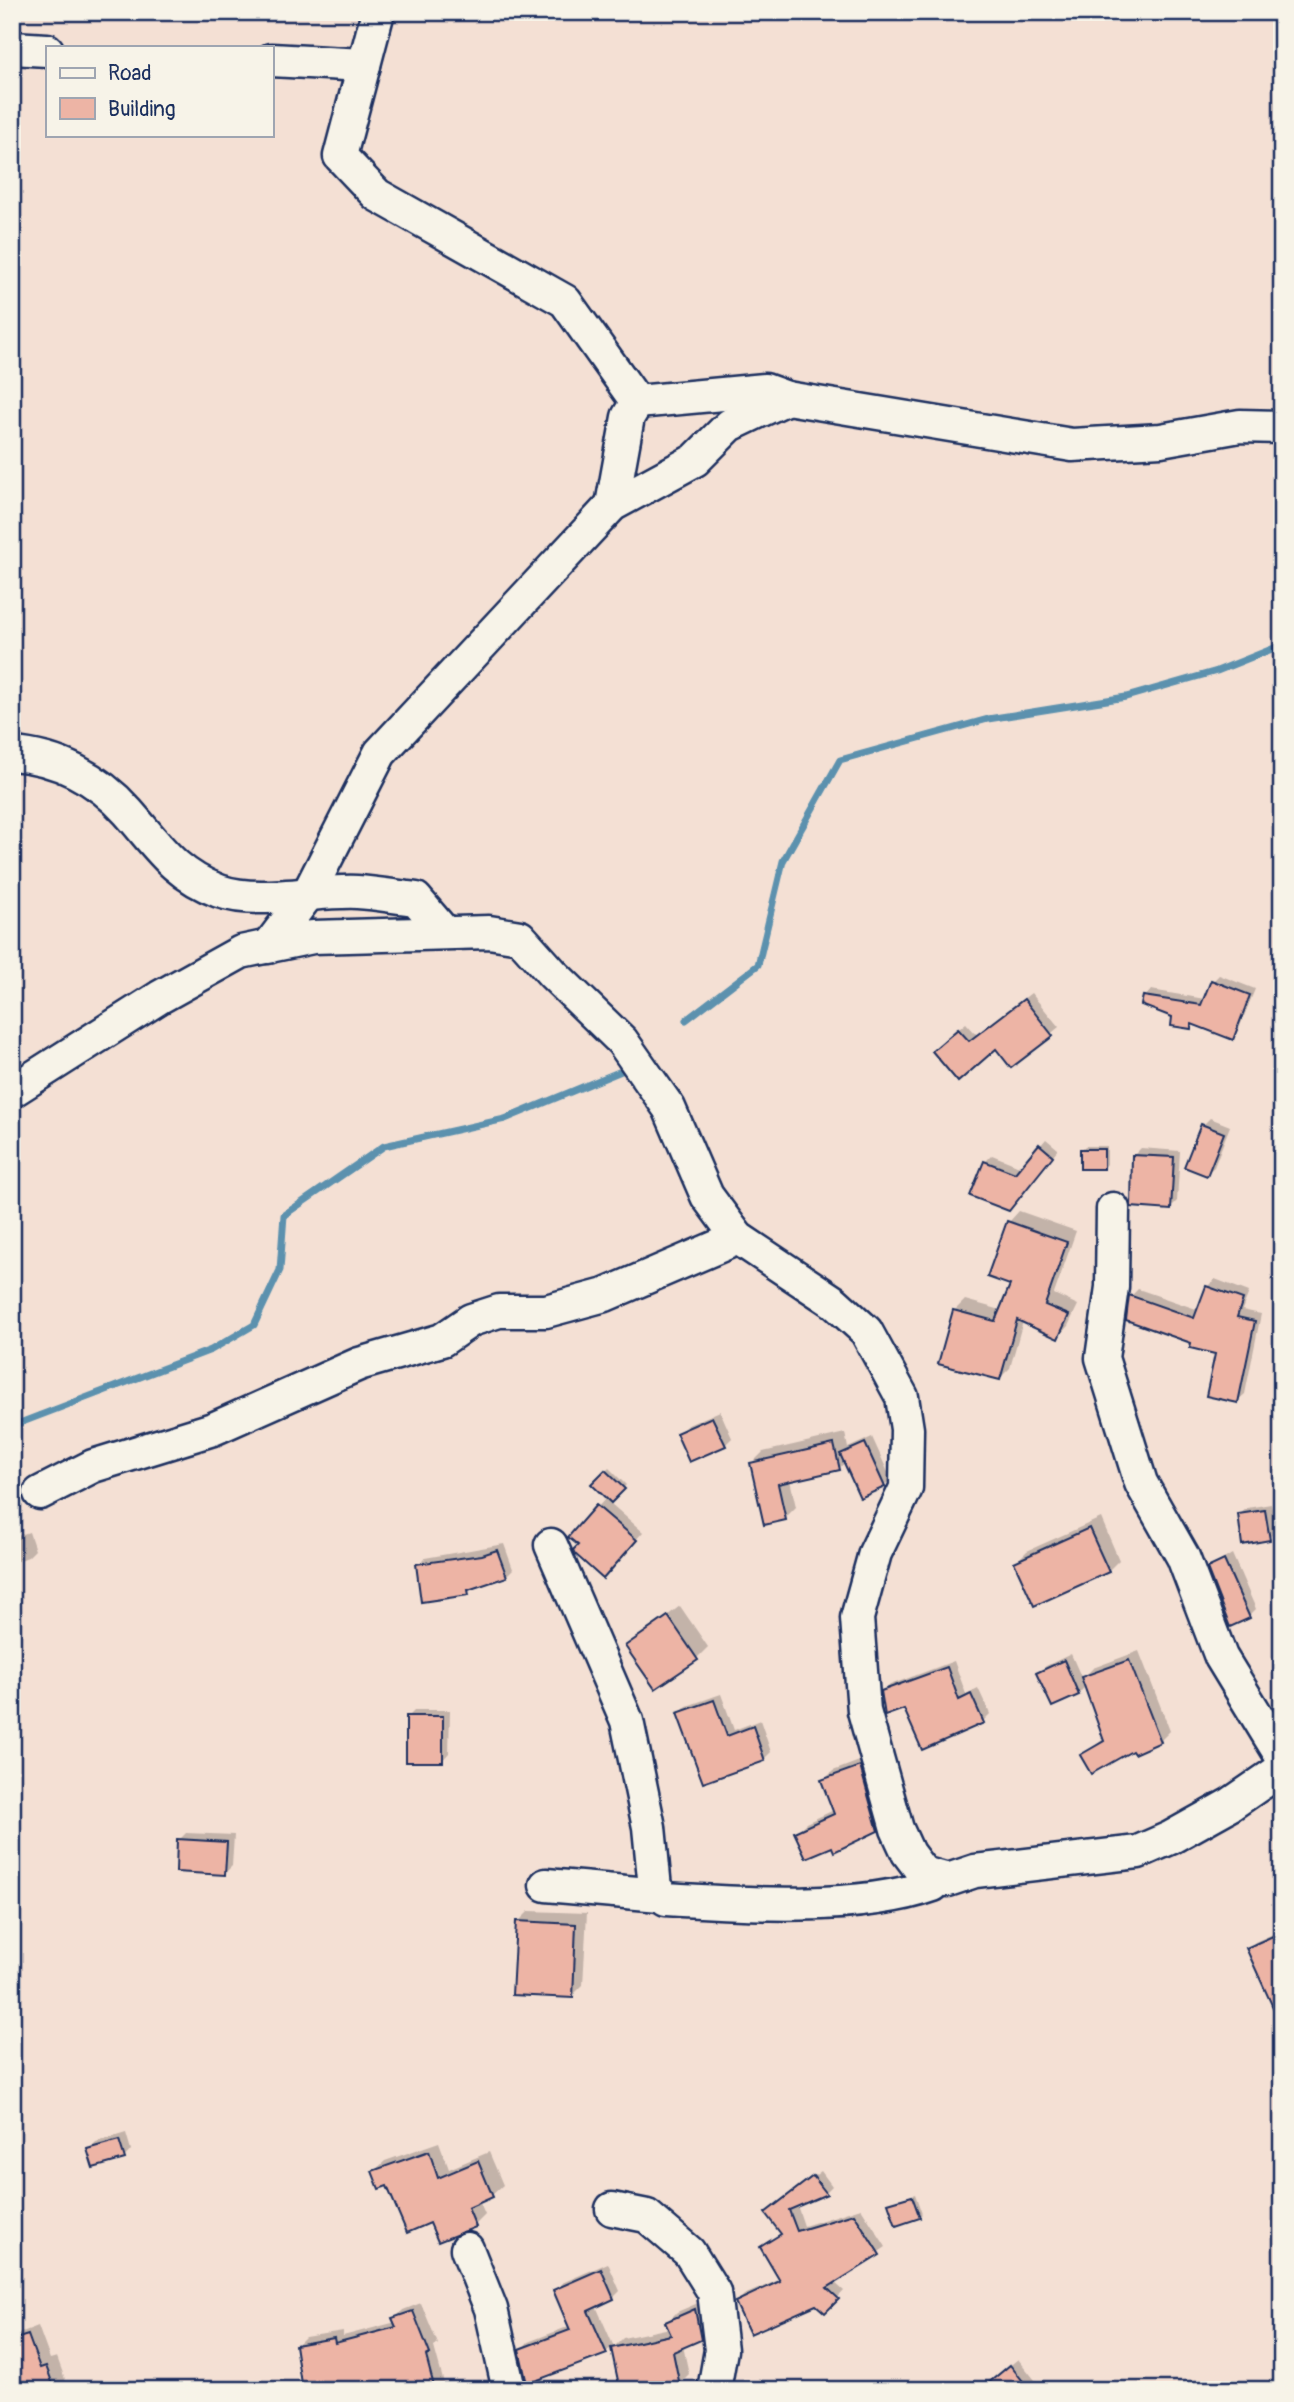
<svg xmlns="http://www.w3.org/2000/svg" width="1294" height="2402" viewBox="0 0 1294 2402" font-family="Pangolin,sans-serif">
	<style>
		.shadow { fill: #0003 }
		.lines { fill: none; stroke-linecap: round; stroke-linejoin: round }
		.stream { stroke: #5b91ae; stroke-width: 7 }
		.building { fill: #edb4a5; stroke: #1b2f5e; stroke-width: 2 }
		.minor-casing { stroke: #1b2f5e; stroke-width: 37 }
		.minor { stroke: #f7f3e8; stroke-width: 32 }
	</style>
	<rect width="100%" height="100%" fill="#f4e0d4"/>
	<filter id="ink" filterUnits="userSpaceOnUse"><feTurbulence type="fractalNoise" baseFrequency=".0143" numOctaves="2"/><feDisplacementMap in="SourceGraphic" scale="14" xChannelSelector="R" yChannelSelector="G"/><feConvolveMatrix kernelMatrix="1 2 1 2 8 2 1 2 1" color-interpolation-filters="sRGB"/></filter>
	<g filter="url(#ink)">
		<g class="shadow">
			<path d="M1219,975L1255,989L1238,1031L1232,1038L1195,1023L1191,1028L1145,997L1151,990L1205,999L1213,981Z"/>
			<path d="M1031,993L1059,1027L1011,1066L996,1046L941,1044L966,1023L977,1035Z"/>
			<path d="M1282,1003V1041H1278V1006Z"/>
			<path d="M1210,1118L1230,1126L1214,1167L1206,1174L1203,1125Z"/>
			<path d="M1046,1139L1058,1149L1015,1202L985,1162L992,1155L1022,1167Z"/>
			<path d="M1085,1146H1107V1164L1104,1168L1082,1149Z"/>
			<path d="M1141,1148L1180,1151L1177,1201L1170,1208L1133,1156Z"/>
			<path d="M1019,1211L1076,1231L1054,1294L1078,1305L1068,1326L1058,1337L1023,1321L1010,1368L1000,1378L954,1311L965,1300L1001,1310L1013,1284L1009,1222Z"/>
			<path d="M1215,1279L1249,1292L1242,1310L1261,1314L1245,1394L1237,1401L1217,1353L1193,1342L1131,1296L1138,1289L1199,1310L1207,1287Z"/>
			<path d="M720,1411L732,1438L725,1445L679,1433L686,1426Z"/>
			<path d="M845,1433L848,1448L872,1437L891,1479L884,1486L846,1462L839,1468L790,1480L796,1507L785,1518L752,1463L763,1452Z"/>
			<path d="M609,1468L626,1485L610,1503L643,1532L610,1569L571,1536L607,1497L593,1484Z"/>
			<path d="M1271,1504L1276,1531L1269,1538L1239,1515L1247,1508Z"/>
			<path d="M1101,1518L1119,1560L1108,1571L1016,1562L1027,1551Z"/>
			<path d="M12,1525L17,1536L29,1532L35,1550L28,1557L12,1563Z"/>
			<path d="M504,1544L513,1569L506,1576L475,1586L468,1593L418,1565L425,1558Z"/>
			<path d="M1232,1554L1256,1609L1249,1616L1209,1568Z"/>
			<path d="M680,1606L708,1647L697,1658L628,1646Z"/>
			<path d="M1139,1651L1170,1731L1160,1741L1133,1748L1082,1755L1105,1738L1086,1686L1078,1694L1038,1673L1046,1666L1071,1654L1082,1679L1093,1668Z"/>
			<path d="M954,1661L966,1694L978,1688L990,1714L983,1721L883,1692L890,1685Z"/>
			<path d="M721,1694L734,1730L760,1720L771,1752L764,1759L679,1714L687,1706Z"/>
			<path d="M415,1710H450L449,1753L442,1761L408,1717Z"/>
			<path d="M870,1757L887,1819L877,1830L832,1845L796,1832L806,1823L834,1810L823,1781L833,1771Z"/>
			<path d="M186,1833L234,1835L232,1866L225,1873L179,1840Z"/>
			<path d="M529,1911L587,1913L583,1985L572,1996L518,1922Z"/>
			<path d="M1282,1930V2032L1273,2004L1248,1949L1255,1942Z"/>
			<path d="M126,2133L131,2150L124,2158L89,2149L96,2142Z"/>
			<path d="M439,2142L449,2169L489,2152L503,2185L492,2195L479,2201L485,2215L475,2225L431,2221L374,2171L385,2161Z"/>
			<path d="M821,2171L832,2186L826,2192L797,2205L804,2226L861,2208L886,2247L834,2282L844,2291L825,2311L816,2303L737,2302L744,2295L781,2279L762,2247L782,2233L767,2213Z"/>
			<path d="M915,2194L922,2214L919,2217L890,2203Z"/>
			<path d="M608,2263L620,2291L613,2298L596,2306L614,2347L623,2338L670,2328L667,2322L677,2312L705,2300L711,2328L700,2338L683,2346L689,2374L679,2384L621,2390L612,2347L606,2352L528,2382L521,2350L528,2342L570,2326L555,2290L562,2283Z"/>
			<path d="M421,2303L438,2344L434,2347L445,2387L442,2390H358L297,2345L305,2337L343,2331V2336L396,2322L394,2319L403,2310Z"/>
			<path d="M38,2326L50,2359L57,2357L69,2390H12V2336Z"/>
			<path d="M1018,2359L1043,2390H982L984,2387Z"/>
		</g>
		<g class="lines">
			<g class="stream">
				<path d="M686,1020L758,965L783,861L840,760L988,719L1126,697L1217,671L1282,645"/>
				<path d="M12,1426L211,1350L254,1325L280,1270L284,1215L384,1146L505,1119L631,1067"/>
			</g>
		</g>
		<g class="building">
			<path d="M1211,980L1250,995L1233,1040L1192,1024L1191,1029L1171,1026L1172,1017L1141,1005L1143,996L1201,1005Z"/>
			<path d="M1024,999L1053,1036L1011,1068L996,1049L958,1082L932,1051L958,1029L969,1041Z"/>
			<path d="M1201,1124L1224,1133L1207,1176L1184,1167Z"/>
			<path d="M1039,1144L1053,1156L1009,1211L970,1196L984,1161L1015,1173Z"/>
			<rect x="1080" y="1149" width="24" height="20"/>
			<path d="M1132,1155L1174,1157L1171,1210L1131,1207Z"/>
			<path d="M1007,1221L1067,1242L1045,1305L1069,1315L1058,1339L1017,1320L1000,1380L938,1364L953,1310L995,1321L1010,1285L987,1277Z"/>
			<path d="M1206,1286L1243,1299L1237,1317L1255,1321L1238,1403L1206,1396L1215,1354L1190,1348L1191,1343L1126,1320L1129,1295L1194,1318Z"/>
			<path d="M712,1417L726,1446L689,1462L676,1433Z"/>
			<path d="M865,1443L885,1487L860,1498L840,1454Z"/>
			<path d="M834,1444L840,1470L778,1484L786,1520L764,1525L750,1463Z"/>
			<path d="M605,1470L625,1489L611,1503L591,1484Z"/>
			<path d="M596,1505L637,1540L603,1579L575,1554L573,1550L578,1545L568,1537Z"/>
			<path d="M1265,1510L1270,1540L1242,1545L1238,1514Z"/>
			<path d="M1089,1528L1109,1572L1034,1606L1014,1562Z"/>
			<path d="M497,1550L507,1577L468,1590L469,1595L421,1602L416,1564L482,1555Z"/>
			<path d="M1224,1560L1250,1618L1230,1627L1207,1568Z"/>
			<path d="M668,1616L698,1660L655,1689L625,1646Z"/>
			<path d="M1064,1660L1079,1695L1052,1707L1036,1673Z"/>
			<path d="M1129,1660L1161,1742L1134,1754L1132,1751L1091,1774L1080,1755L1104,1741L1081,1677Z"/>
			<path d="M947,1667L959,1700L971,1694L984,1723L922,1750L904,1709L885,1716L881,1691Z"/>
			<path d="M714,1700L727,1736L753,1726L765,1761L703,1783L677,1713Z"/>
			<rect x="406" y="1716" width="37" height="46"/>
			<path d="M860,1766L878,1831L834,1852L832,1847L806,1858L794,1832L834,1814L821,1780Z"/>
			<path d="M177,1839L227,1842L225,1875L176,1872Z"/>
			<path d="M516,1921L576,1924L573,1998L512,1995Z"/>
			<path d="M1282,1932V2027L1246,1948Z"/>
			<path d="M119,2140L125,2159L93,2168L87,2149Z"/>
			<path d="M429,2151L438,2178L478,2161L493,2197L468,2208L476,2227L438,2242L430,2223L407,2233L387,2186L379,2189L372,2171Z"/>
			<path d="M813,2176L827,2194L789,2210L797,2231L854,2214L880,2255L827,2288L839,2299L825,2313L816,2305L750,2334L735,2302L780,2281L760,2247L781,2234L765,2213Z"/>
			<path d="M912,2196L920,2218L896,2226L888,2203Z"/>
			<path d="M601,2269L614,2299L588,2311L607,2354L527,2384L519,2349L570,2330L553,2290Z"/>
			<path d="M695,2309L701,2340L673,2352L680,2386L660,2390H620L611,2348L671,2335L665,2322Z"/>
			<path d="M413,2311L430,2354L426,2356L435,2390H302L295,2345L334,2338L335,2343L396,2327L392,2318Z"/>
			<path d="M28,2335L40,2368L46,2366L55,2390H12V2340Z"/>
			<path d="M1010,2365L1030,2390H980Z"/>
		</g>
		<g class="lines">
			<defs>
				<g id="minor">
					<path d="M378,12L340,156L377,195L565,301L637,402"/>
					<path d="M12,48L47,50"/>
					<path d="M271,60L364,65"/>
					<path d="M637,402L765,390L787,398L1072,445L1161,440L1240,426L1282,427"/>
					<path d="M612,505L628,417L637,402"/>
					<path d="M12,754C57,757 98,778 128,812C158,846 174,874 219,891C258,905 316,890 357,892C377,893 397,897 416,899L444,932"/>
					<path d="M268,947L308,894L380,753L612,505L695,460L730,425L787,398"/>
					<path d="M12,1091L160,997L241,952L313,937L489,932L520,937L553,974L622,1041L669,1108L707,1196L738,1238L834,1302L866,1331L902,1397L907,1429L906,1488L875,1553L857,1618L864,1711L897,1829L908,1853L923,1873L948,1880L975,1871L1138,1852L1170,1838L1231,1804L1282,1769"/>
					<path d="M1113,1209L1112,1287L1102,1358L1141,1483L1183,1557L1221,1657L1282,1757"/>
					<path d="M40,1493L93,1466L213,1429L359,1364L442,1340L471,1320L499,1311H546L605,1295L738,1238"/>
					<path d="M551,1545L627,1721L649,1827L655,1888L666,1899C743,1904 861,1911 933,1885L932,1877"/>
					<path d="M546,1885L660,1895"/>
					<path d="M612,2209L647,2216L689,2252L714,2292L721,2350L714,2390"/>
					<path d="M467,2249L491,2309L509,2390"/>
				</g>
			</defs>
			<use href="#minor" class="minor-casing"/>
			<use href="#minor" class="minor"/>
		</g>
	</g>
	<rect width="1294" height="2402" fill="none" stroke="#f7f3e8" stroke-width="42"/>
	<rect x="21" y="21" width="1252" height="2360" fill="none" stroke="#1b2f5e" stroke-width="2.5" filter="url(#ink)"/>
	<rect x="46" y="46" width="228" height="91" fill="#f7f3e8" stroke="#9fa5b1" stroke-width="2"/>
	<rect x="60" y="68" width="35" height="10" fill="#f7f3e8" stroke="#9fa5b1" stroke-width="2"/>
	<text x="108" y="80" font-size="21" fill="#1b2f5e">Road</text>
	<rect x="60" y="98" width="35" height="21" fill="#edb4a5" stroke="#9fa5b1" stroke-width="2"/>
	<text x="108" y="116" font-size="21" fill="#1b2f5e">Building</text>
</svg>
